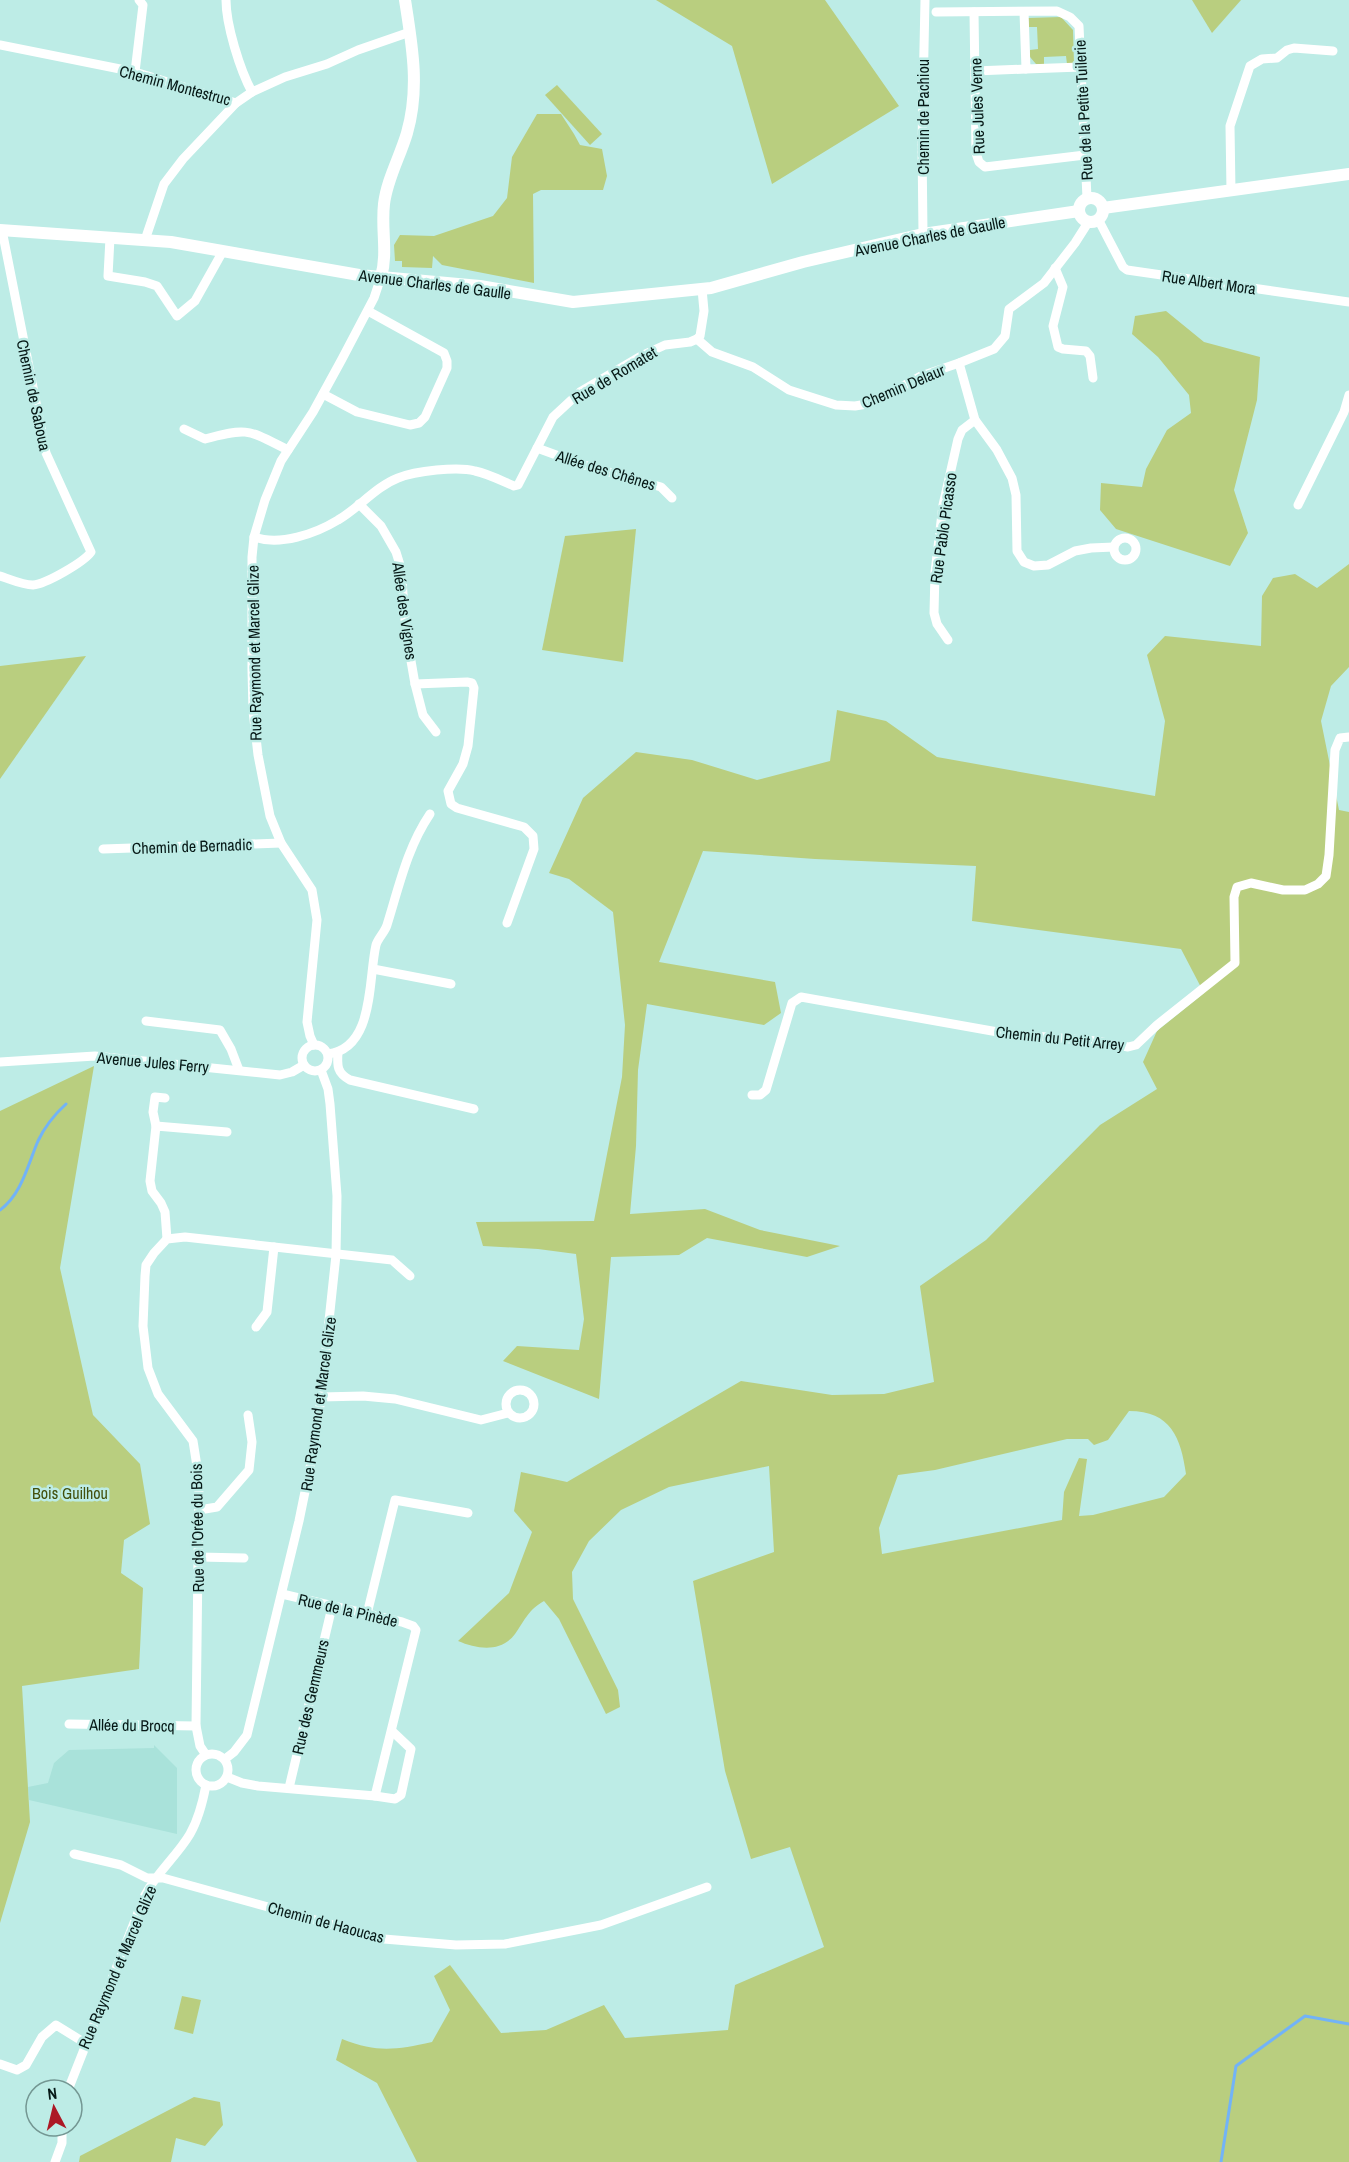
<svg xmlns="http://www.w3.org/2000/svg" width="1349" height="2162" viewBox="0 0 1349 2162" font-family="'Archivo Narrow',sans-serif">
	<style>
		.built { fill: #a9e2da }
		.green { fill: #b9ce7f; fill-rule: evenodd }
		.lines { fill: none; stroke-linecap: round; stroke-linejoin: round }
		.stream { stroke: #72b3f7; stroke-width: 3 }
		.minor { stroke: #fff; stroke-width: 9 }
		.tertiary { stroke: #fff; stroke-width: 12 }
		.labels { text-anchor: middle; stroke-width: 5; stroke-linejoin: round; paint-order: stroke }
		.street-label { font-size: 16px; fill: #061816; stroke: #bdece6 }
		.park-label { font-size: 16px; fill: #424f0c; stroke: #bdece6 }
	</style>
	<rect width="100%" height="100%" fill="#bdece6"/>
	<path class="built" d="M154,1745L177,1768V1834L29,1800L28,1787L48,1783L54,1763L69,1750L154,1748Z"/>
	<g class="green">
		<path d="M656,0H825L899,106L772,184L732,46Z"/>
		<path d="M1192,0H1241L1212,33Z"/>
		<path d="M1061,17L1073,30L1074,64H1067L1066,56L1044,57V64H1036L1030,57V50L1038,49L1037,27H1029L1028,18Z"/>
		<path d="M557,85L602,134L590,145L545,95Z"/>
		<path d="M537,114H561L574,134L580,145L602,149L607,176L603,190H541L533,194L534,283L442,265L433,256L432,268L402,267V261H395L394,245L400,235L434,236L493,216L507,198L512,157Z"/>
		<path d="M1166,311L1204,342L1260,357L1257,400L1234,490L1248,533L1230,566L1116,529L1100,510L1101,483L1142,487L1146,469L1167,430L1191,413L1189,395L1158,357L1132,334L1135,316Z"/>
		<path d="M636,529L623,662L542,650L565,536Z"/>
		<path d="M1349,564V667L1331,686L1321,721L1339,810L1349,812V2162H417L377,2083L336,2060L342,2039C378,2053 395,2050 432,2042L450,2010L434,1976L450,1965L501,2033L546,2030L604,2005L625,2038L728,2030L735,1985L824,1947L790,1847L751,1859L725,1771L693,1581L774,1552L769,1466L669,1487L621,1510L589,1541L572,1572L573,1599L618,1690L620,1707L606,1714L559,1619L544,1601C528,1610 525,1620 515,1634C501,1653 477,1649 458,1641L509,1593L532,1532L514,1511L521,1472L567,1482L741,1381L832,1395L884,1394L934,1382L920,1286L986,1240L1100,1125L1157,1089L1143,1062L1157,1031L1204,993L1181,949L972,921L976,866L815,859L703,851L659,962L775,982L781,1013L764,1025L647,1004L638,1070L636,1146L630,1214L705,1209L760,1230L840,1246L807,1257L707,1238L679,1255L611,1257L599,1399L503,1361L517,1346L579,1350L584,1319L576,1254L538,1249L483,1246L476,1222L594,1221L622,1077L625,1025L613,912L569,879L549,873L583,798L636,752L692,760L757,780L830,761L837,710L886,721L937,757L1155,796L1165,721L1147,655L1165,636L1261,646L1262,596L1273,578L1295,574L1317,588ZM1129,1411C1171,1411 1181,1438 1186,1474L1164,1497L1093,1515L1079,1516L1087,1459L1079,1458L1064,1492L1062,1520L882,1554L879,1528L898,1475L935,1470L1067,1439H1088L1094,1445L1108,1440Z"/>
		<path d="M86,656L0,779V666Z"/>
		<path d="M94,1066L60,1268L93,1415L140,1464L150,1524L124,1540L121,1573L143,1588L139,1669L22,1686L30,1822L0,1923V1111Z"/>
		<path d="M182,1996L201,2000L193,2034L174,2029Z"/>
		<path d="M194,2097L220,2102L223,2125L205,2146L176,2138L171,2162H79L80,2156Z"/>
	</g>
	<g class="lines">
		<g class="stream">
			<path d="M0,1210C22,1194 28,1164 38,1141C45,1126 54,1115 66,1104"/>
			<path d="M1221,2162L1236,2066L1305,2016L1349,2024"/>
		</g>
		<g class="minor">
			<path d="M226,0C226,25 240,70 252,92"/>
			<path d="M936,12L1057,11L1070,17L1079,26L1087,198"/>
			<path d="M974,12L976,153L979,162L985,167L1085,155"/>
			<path d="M1024,12L1026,69L1081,67"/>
			<path d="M0,45L135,72L236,103"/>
			<path d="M975,71L1026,69"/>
			<path d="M135,72L143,5L139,0"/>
			<path d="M1231,191L1230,126L1250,66L1262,59L1277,58L1287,50L1294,48L1333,51"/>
			<path d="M1098,219L1123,267L1127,270L1349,302"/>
			<path d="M923,234L922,144L925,0"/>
			<path d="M110,238L108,276L145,282L157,286L177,316L195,301L223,251"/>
			<path d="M145,240L164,184L183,159L236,103L252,92L285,77L327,64L358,50L410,32"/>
			<path d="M1055,268L1063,287L1053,326L1058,347L1063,349L1086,351L1090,356L1093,378"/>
			<path d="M697,339L712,352L753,367L789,390L836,405L855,406L867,404L887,395L921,376L959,363L994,349L1005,336L1009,309L1044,283L1075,243L1089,221"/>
			<path d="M959,363L975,420L997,450L1012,478L1016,495L1017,551L1024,562L1034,566L1048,565L1075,551L1091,548L1114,547"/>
			<path d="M323,394L357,412L410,425L419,423L425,417L447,368V361L444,353L368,311"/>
			<path d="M184,429L205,439C249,427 248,430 288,450"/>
			<path d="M537,448L581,464L661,487L672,498"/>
			<path d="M359,504L381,526L396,552L401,568L406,632L415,684L423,715L436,732"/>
			<path d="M1298,505L1344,412L1349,395"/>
			<path d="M254,537C280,546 315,534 338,520C359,508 375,487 398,478C415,471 458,466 475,471C489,474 502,481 514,486L518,485L553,417L580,392L643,355L665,345L690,342L697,339L700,336L704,311L702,289"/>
			<circle cx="1125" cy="549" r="11"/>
			<path d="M0,576C10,579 22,585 33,585C46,584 84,562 91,552L46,453L2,230"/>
			<path d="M948,640L937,624L934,613L935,572L943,505L958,439L962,430L975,420"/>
			<path d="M415,684L467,682L472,683L474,688L468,746L463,764L448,791L451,804L457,808L524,827L533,836L534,849L507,923"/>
			<path d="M103,849L281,843"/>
			<path d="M373,969L451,984"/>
			<path d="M146,1021L220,1030L231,1049L239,1070"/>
			<circle cx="315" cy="1058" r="13"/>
			<path d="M314,1045L310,1036L307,1022L317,920L312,890L281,843L270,816L258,755L253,711L252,670V557L254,537L265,500L281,461L313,412L342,359L374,298L381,277"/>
			<path d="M338,1052C337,1066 337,1073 350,1080L474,1109"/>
			<path d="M328,1054C375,1048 368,979 376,945C378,938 385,932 387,925C399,887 407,848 430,814"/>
			<path d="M0,1062L95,1056L280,1075L292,1072L304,1065"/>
			<path d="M752,1095H760L766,1090L792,1003L801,997L1009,1034L1097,1041L1128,1047L1136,1045L1157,1025L1235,963L1234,897L1237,887L1251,883L1283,890H1305L1318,884L1326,876L1329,855L1335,750L1340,738L1349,737"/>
			<path d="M156,1126L153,1112L155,1097L165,1098"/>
			<path d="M167,1239L165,1212L161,1203L152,1191L150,1181L156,1126L227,1132"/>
			<path d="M256,1327L267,1312L274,1247"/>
			<circle cx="520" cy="1404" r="14"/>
			<path d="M321,1397L363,1396L395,1399L481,1420L508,1413"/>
			<path d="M199,1510L217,1507L249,1470L252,1442L248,1415"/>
			<path d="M199,1557L244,1558"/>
			<path d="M367,1614L395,1500L468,1513"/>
			<path d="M69,1724L196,1726"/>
			<circle cx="212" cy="1770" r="16"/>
			<path d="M206,1755L200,1746L196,1726L199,1479L193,1441L158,1394L148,1368L143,1326L145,1276L146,1265L154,1253L167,1239L185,1237L392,1260L410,1276"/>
			<path d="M225,1759L234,1752L247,1735L299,1521L317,1433L336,1255L337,1196L330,1104L328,1089L321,1070"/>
			<path d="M227,1777L242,1783L258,1786L375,1796L416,1630L413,1626L402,1622L282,1594"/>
			<path d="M289,1788L332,1607"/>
			<path d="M375,1796L395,1799L401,1795L411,1749L392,1731"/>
			<path d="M74,1854L121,1865L147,1878H163L384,1939L456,1945L505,1944L601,1925L707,1887"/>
			<path d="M0,2064L17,2070L26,2065L42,2037L56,2025L85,2043"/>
			<path d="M68,2090L145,1895C157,1872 177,1856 190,1834C198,1820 203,1801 206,1785"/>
			<path d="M55,2162L62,2143V2126"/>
		</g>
		<g class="tertiary">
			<circle cx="1091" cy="210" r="12"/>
			<path d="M1103,208L1349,174"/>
			<path d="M0,230L171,242L359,275L480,286L573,302L711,288L803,262L923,234L1079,211"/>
			<path d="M381,277C388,253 381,229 384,204C387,179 400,157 407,133C420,88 412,45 405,0"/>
		</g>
	</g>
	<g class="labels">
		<g class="street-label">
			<text transform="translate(175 85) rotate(15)" y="6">Chemin Montestruc</text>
			<text transform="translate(977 106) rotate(-92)" y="6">Rue Jules Verne</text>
			<text transform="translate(1083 110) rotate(-93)" y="6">Rue de la Petite Tuilerie</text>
			<text transform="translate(923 117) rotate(-90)" y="6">Chemin de Pachiou</text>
			<text transform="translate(930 236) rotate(-11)" y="6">Avenue Charles de Gaulle</text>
			<text transform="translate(1209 282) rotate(8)" y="6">Rue Albert Mora</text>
			<text transform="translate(435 284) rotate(7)" y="6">Avenue Charles de Gaulle</text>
			<text transform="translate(614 375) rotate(-31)" y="6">Rue de Romatet</text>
			<text transform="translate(903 386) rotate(-23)" y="6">Chemin Delaur</text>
			<text transform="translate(34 395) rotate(78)" y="6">Chemin de Saboua</text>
			<text transform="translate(606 470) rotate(17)" y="6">Allée des Chênes</text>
			<text transform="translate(943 528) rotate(-82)" y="6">Rue Pablo Picasso</text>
			<text transform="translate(405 611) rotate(82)" y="6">Allée des Vignes</text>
			<text transform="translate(254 653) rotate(-91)" y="6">Rue Raymond et Marcel Glize</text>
			<text transform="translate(192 846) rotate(-2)" y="6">Chemin de Bernadic</text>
			<text transform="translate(1060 1038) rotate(6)" y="6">Chemin du Petit Arrey</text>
			<text transform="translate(153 1062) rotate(5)" y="6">Avenue Jules Ferry</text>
			<text transform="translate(318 1404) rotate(-82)" y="6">Rue Raymond et Marcel Glize</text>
			<text transform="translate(197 1528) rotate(-91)" y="6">Rue de l'Orée du Bois</text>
			<text transform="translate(348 1610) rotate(13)" y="6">Rue de la Pinède</text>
			<text transform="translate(310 1697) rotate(-77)" y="6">Rue des Gemmeurs</text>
			<text transform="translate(132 1725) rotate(1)" y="6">Allée du Brocq</text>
			<text transform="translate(326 1922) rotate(15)" y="6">Chemin de Haoucas</text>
			<text transform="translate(117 1967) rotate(-67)" y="6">Rue Raymond et Marcel Glize</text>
		</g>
		<g class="park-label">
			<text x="70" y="1499">Bois Guilhou</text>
		</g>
	</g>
	<g transform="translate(54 2108) rotate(353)"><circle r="28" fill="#bdece6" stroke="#749793" stroke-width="1.5"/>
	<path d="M0-4.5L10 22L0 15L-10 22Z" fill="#ac1825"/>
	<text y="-9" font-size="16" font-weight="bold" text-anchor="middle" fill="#061816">N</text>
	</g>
</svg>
